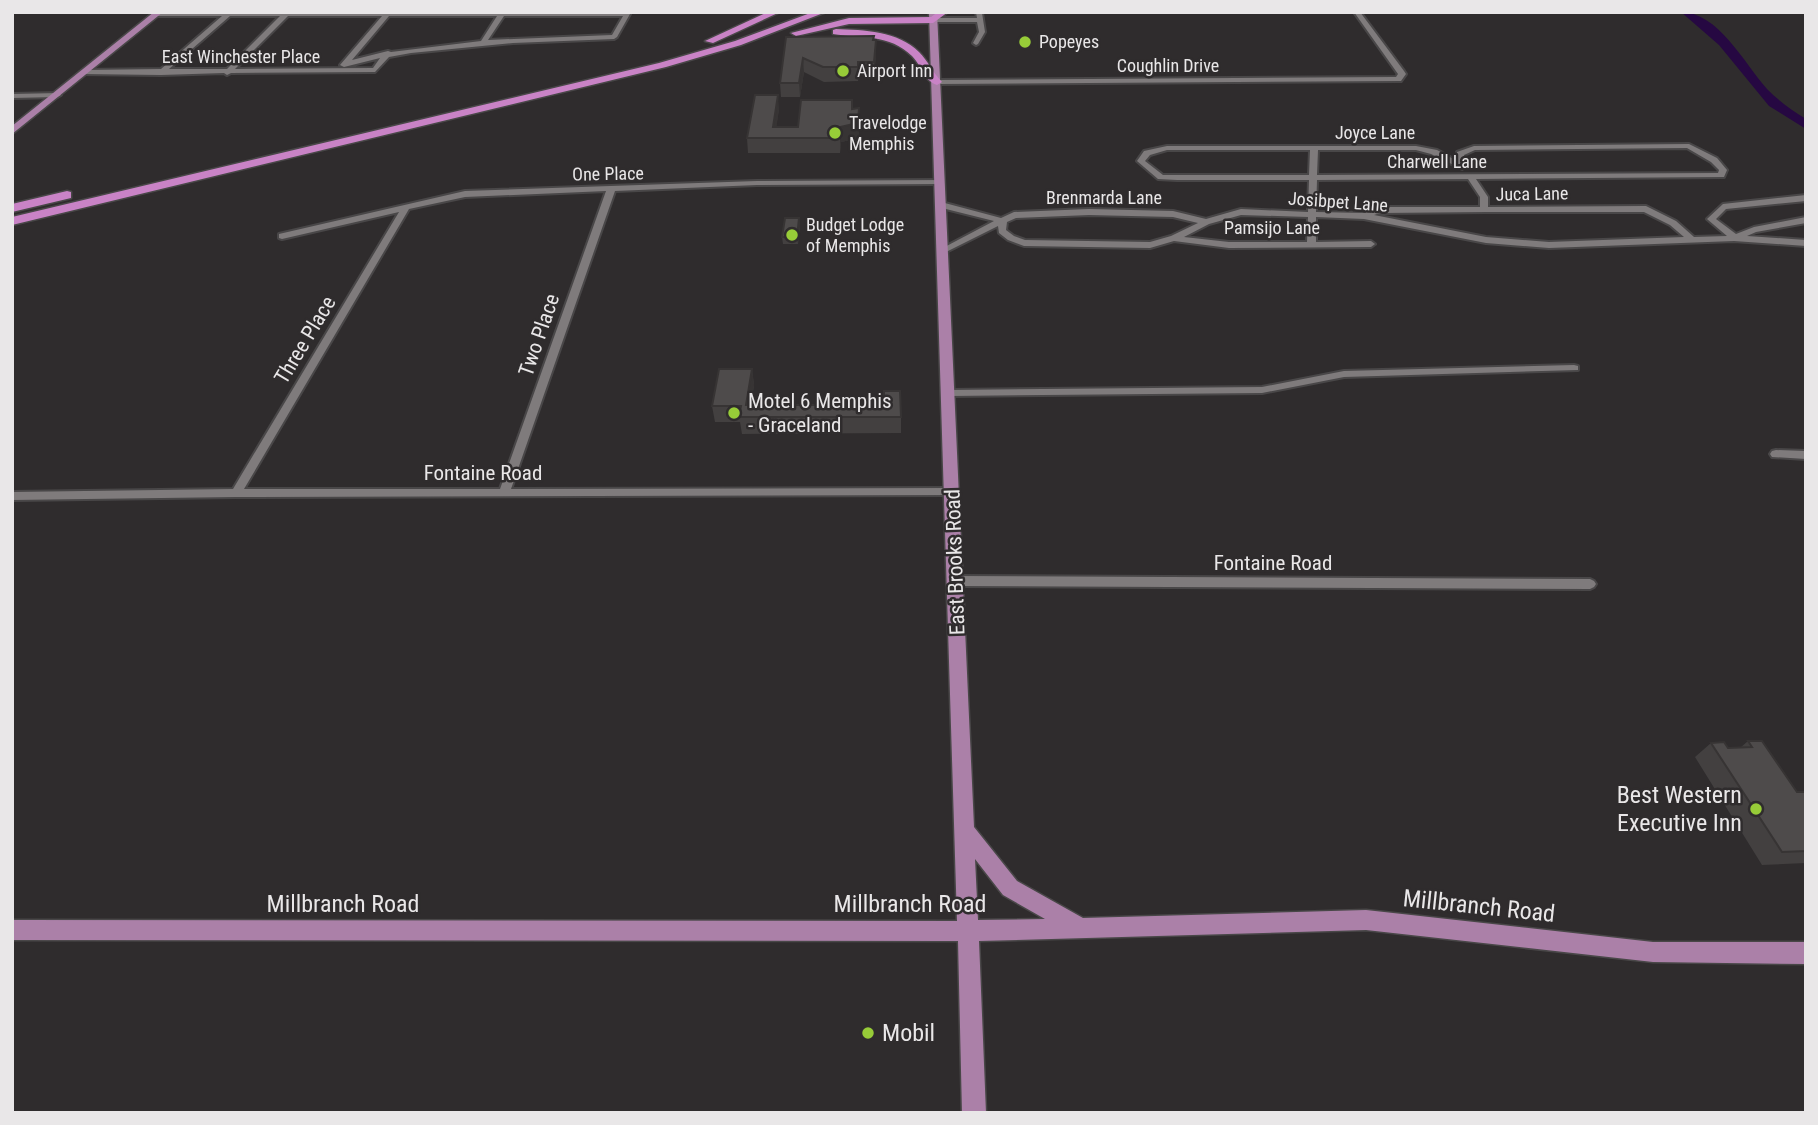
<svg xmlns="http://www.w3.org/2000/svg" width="1818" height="1125" viewBox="0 0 1818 1125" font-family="'Roboto Condensed',sans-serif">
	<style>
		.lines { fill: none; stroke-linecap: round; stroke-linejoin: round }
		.river { fill: #260842; fill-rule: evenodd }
		.minor-casing { stroke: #494748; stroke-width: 4 }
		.major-casing { stroke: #494748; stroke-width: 3 }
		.highway-casing { stroke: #494748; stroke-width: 3 }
		.minor { fill: #7f7b7c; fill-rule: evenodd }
		.major { fill: #ab80a8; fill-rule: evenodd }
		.highway { fill: #c983c6; fill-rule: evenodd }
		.wall { fill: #434040 }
		.shaded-wall { fill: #373434 }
		.building { fill: #4e4b4b; stroke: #373434; stroke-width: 2 }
		.poi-dot { fill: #97cc38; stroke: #2f2c2d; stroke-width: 2.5 }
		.labels { text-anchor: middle; stroke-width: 5; stroke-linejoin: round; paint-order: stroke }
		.far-poi-label { font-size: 18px; fill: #e9e7e8; stroke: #2f2c2d; text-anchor: start }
		.far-street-label { font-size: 18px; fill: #e9e7e8; stroke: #2f2c2d }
		.street-label { font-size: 21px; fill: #e9e7e8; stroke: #2f2c2d }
		.poi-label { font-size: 21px; fill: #e9e7e8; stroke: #2f2c2d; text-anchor: start }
		.near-poi-label { font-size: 24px; fill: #e9e7e8; stroke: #2f2c2d; text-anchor: end }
		.near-street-label { font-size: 24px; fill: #e9e7e8; stroke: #2f2c2d }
	</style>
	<rect width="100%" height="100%" fill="#2f2c2d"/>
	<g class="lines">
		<path class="river" d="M1681,12C1718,12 1744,63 1767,89C1779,101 1791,110 1806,119V129L1769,106L1719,45Z"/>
		<defs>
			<g id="minor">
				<path d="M156,12H628L630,14L617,37L614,39L513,43L411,53L389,57L375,72L231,73L227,75L224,73L161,75L81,74L80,72L84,70L161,69L222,16H157L154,14ZM230,16H280L227,69H169ZM288,16H382L340,65L344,67L380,58L373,68L235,69ZM389,16H497L481,41L391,52L388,51L352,60ZM504,16H623L612,35L488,40Z"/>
				<path d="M976,12L982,13L985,32L978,44L976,45L973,43L979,32L977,22H933L930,20L933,18H977Z"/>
				<path d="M1354,12H1360L1404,71L1406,74L1401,81L937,84L933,82L937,80L1396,77L1398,74Z"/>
				<path d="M60,93L61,95L57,97L12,98V94Z"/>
				<path d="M1689,144L1717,158L1727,170L1724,177L1476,179L1488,197V207L1646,206L1676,221L1694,237L1727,236L1707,219L1723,204L1806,195V201L1726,209L1716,219L1736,234L1754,227L1806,217V223L1756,232L1747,236L1806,240V246L1734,241L1549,248L1486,243L1364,219L1316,217V242L1371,241L1375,244L1371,247L1229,248L1174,241L1150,248L1024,246L1008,240L999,233L998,226L946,252L939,250L994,221L938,207L937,205L941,202L1001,218L1014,212L1089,209L1173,211L1206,219L1241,209L1308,212L1309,180H1177L1158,179L1137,161L1144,151L1167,146H1416L1437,150L1457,161V152L1474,146ZM1687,148L1711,162L1719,170L1718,173L1317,175L1318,150H1416L1431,154L1462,169L1466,167L1464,155L1475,150ZM1167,150H1310L1309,175H1163L1145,161L1150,155ZM1468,179L1480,197V207H1379L1364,213L1316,212L1317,180ZM1487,212H1644L1670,225L1684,237L1549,242L1486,237L1374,215L1380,213ZM1089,215L1173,217L1198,223L1171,236L1150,242L1025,240L1014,236L1006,230L1007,222L1016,218ZM1241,215L1308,217L1307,242H1229L1184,237L1209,224Z"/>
				<path d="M943,180V184H940L757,185L615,191L511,489L953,488L959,492L957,495L236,497L12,500V492L233,489L399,212L282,239L279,238V234L465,191L757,181ZM606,191L500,489H244L409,209L465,197Z"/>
				<path d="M1574,365L1578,366V370L1344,377L1262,393L949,396L944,393L949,390L1262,387L1344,371Z"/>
				<path d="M1776,450L1806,451V459L1772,457L1770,454L1772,451Z"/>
				<path d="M955,576L1590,579L1594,581L1596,584L1594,587L1590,589L955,586L951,584L949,581L951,578Z"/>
			</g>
			<g id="major">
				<path d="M154,12H163L12,134V126Z"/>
				<path d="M929,12H937L974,827L1017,881L1083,918L1366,910L1653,942H1806V964L1653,962L1366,930L979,941L986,1113H962L958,941L12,940V920L957,921ZM975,859L1003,895L1045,919L978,920Z"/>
			</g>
			<g id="highway">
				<path d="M768,12H780L713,43L705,41Z"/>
				<path d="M813,12H826L741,45L666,67L12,225V217L659,63L735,41Z"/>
				<path d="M938,12H948L933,23L849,24L796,36L791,33L849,18L931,17Z"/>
				<path d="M836,29C864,30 898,31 919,52C928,61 933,73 942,82L937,85C923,80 922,66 912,56C890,34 860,38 833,34V30Z"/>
				<path d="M67,191L71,192V198L12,212V204Z"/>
			</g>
		</defs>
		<use href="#minor" class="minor-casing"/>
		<use href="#major" class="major-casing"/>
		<use href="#highway" class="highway-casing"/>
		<use href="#minor" class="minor"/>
		<use href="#major" class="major"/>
		<use href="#highway" class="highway"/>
	</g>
	<g class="wall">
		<path d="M786,37L874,40L876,54L874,76H859L858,81L824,82L804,72L800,97H781L780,83Z"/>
		<path d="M859,108V138L841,142L840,153H748L747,138L779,109L776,127H798L853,109Z"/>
		<path d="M799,218L800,226L798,244H783L782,237Z"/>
		<path d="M752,369L754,385L751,405L901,417V433L742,434L740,422H715L712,406Z"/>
		<path d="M1748,741L1797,792H1806V863L1762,865L1695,757L1711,743L1728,748H1740Z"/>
	</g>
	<g class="shaded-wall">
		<path d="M876,40V54L874,76V62Z"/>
		<path d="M803,58L804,72L800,97L799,83Z"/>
		<path d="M778,95L779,109L775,138L773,127Z"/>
		<path d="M859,108V138L841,142L840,153V127Z"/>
		<path d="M799,218L800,226L798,244L797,237Z"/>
		<path d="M752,369L754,385L749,417L746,405Z"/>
	</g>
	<g class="building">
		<path d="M874,36L873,40H876L874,62H858V67H823L803,58L799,83H780L786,37Z"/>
		<path d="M755,95H778L773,127H798L801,100H852V109L859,108L858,123L840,127L839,138H747Z"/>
		<path d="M785,218H799L797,237H782Z"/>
		<path d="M719,369H752L746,405H878L884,404V391H900L901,417H739L741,406H712Z"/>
		<path d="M1748,741H1762L1797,792H1806V851L1782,852L1711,743L1724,742L1728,748L1752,747Z"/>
	</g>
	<g class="poi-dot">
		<circle cx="1025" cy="42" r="7"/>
		<circle cx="843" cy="71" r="7"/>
		<circle cx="835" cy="133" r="7"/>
		<circle cx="792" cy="235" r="7"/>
		<circle cx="734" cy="413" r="7"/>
		<circle cx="1756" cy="809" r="7"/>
		<circle cx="868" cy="1033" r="7"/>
	</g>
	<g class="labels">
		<g class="far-poi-label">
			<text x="1039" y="48">Popeyes</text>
			<text x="857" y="77">Airport Inn</text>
			<text x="849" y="129">Travelodge<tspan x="849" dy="21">Memphis</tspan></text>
			<text x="806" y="231">Budget Lodge<tspan x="806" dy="21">of Memphis</tspan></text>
		</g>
		<g class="far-street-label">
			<text x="241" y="63">East Winchester Place</text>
			<text x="1168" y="72">Coughlin Drive</text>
			<text x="1375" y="139">Joyce Lane</text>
			<text x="1437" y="168">Charwell Lane</text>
			<text transform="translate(608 174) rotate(-1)" y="6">One Place</text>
			<text transform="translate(1532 194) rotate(-1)" y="6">Juca Lane</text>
			<text x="1104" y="204">Brenmarda Lane</text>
			<text transform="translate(1338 202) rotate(4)" y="6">Josibpet Lane</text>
			<text x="1272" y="234">Pamsijo Lane</text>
		</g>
		<g class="street-label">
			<text transform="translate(539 335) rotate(-71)" y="7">Two Place</text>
			<text transform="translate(305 340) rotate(-59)" y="7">Three Place</text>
			<text x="483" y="480">Fontaine Road</text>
			<text transform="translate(955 562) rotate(-92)" y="7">East Brooks Road</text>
			<text x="1273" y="570">Fontaine Road</text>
		</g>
		<g class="poi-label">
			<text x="748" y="408">Motel 6 Memphis<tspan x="748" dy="24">- Graceland</tspan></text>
		</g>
		<g class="near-poi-label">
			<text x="1742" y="803">Best Western<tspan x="1742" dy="28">Executive Inn</tspan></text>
			<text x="882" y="1041" text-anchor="start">Mobil</text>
		</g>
		<g class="near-street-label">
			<text x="343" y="912">Millbranch Road</text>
			<text x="910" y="912">Millbranch Road</text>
			<text transform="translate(1479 906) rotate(6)" y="8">Millbranch Road</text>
		</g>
	</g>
	<rect width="1818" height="1125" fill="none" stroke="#e9e7e8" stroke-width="28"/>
</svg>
